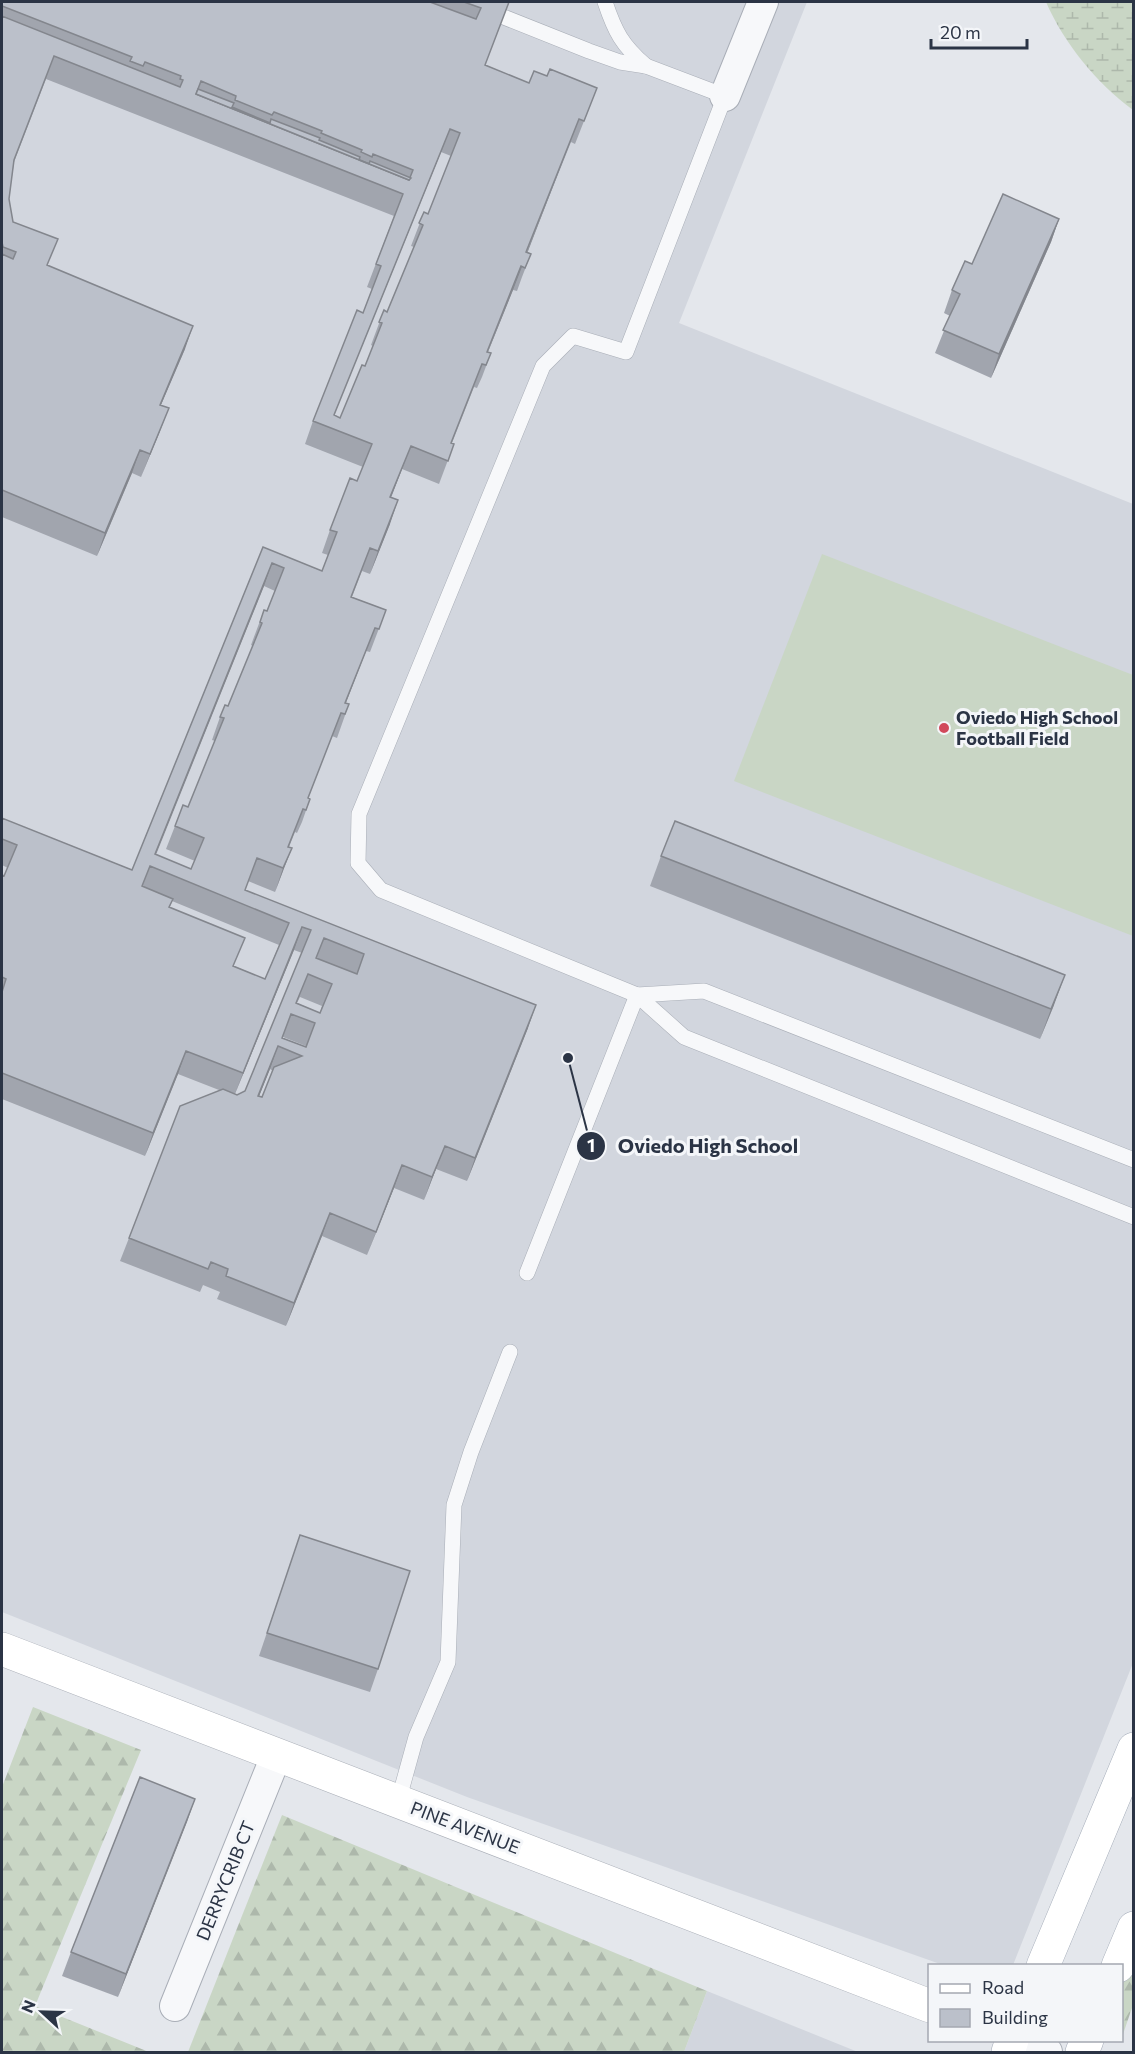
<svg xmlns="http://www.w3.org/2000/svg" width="1135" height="2054" viewBox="0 0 1135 2054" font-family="Commissioner,sans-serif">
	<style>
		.built { fill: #d2d6de }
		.forest { fill: url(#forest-firs) }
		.wetland { fill: url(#wetland-marsh) }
		.pitch { fill: #c9d6c5 }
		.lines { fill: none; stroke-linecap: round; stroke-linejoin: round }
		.lane-casing { stroke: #a9aeb7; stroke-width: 16 }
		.street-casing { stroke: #a9aeb7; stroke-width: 32 }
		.secondary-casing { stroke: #a9aeb7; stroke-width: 34 }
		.primary-casing { stroke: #a3abb8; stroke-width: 34 }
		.lane { stroke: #f7f8fa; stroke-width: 15 }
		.street { stroke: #f7f8fa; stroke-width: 30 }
		.secondary { stroke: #fff; stroke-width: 33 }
		.primary { stroke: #fff; stroke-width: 33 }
		.wall { fill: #a1a5ae; fill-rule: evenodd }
		.shaded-wall { fill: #83868d }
		.building { fill: #bbc0ca; stroke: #83868d; stroke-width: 1.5; fill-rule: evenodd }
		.poi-dot { fill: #d1495b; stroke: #f4f6f9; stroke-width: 2 }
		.labels { text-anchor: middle; stroke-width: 6; stroke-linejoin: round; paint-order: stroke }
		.poi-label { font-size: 18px; font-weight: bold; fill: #2b3445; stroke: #f4f6f9; text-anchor: start }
		.street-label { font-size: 18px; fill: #2b3445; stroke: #f4f6f9 }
		.leader { fill: none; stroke: #2b3445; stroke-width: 2 }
		.callout-dot { fill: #2b3445; stroke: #f4f6f9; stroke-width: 2 }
		.mark-label { font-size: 18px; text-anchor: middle; font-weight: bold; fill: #fff }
		.callout-label { font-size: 20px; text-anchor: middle; font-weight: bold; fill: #2b3445; stroke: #f4f6f9; stroke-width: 6; stroke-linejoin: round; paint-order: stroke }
	</style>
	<defs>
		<pattern id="forest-firs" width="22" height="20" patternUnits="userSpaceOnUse" patternTransform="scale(1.5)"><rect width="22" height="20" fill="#c9d6c5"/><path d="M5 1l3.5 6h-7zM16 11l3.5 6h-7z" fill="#adb8ab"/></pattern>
		<pattern id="wetland-marsh" width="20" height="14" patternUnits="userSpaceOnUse" patternTransform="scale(1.5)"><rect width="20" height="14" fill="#c9d6c5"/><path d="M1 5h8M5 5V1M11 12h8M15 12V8" fill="none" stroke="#adb8ab"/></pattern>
	</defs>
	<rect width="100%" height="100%" fill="#e4e7ec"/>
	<g class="built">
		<path d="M2,2H807L679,323L1133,504V1663L1013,1965H943L467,1797L2,1612Z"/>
		<path d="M707,1991L858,2052H684Z"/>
	</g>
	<g class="forest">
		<path d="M33,1707L141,1750L35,2006L149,2052H2V1787Z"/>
		<path d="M282,1815L707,1991L684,2052H188Z"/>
		<path d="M1133,1915V2005L1122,2037V1966Z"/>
	</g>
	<path class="wetland" d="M1046,2H1133V110C1096,83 1064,43 1046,2Z"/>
	<path class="pitch" d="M822,554L1133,675V936L734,781Z"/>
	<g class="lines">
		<defs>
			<g id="lane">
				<path d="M466,2L589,51L620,62L646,66L725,96L626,352L573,336L543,366L359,814L358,863L381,890L637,995L684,1037L1134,1217"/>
				<path d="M605,2C615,32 622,45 646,66"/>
				<path d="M637,995L704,991L1134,1160"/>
				<path d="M527,1273L637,995"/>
				<path d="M398,1802L416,1737L448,1662L454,1505L471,1452L510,1352"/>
			</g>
			<g id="street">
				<path d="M725,96L763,2"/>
				<path d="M175,2006L276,1756"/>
				<path d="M1020,2040L1047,2052"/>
			</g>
			<path id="secondary" d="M2,1649L930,2006"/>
			<g id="primary">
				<path d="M1043,1966L1134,1749"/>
				<path d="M1118,1966L1134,1928"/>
				<path d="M1008,2052L1012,2040"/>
				<path d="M1082,2052L1087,2040"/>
			</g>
		</defs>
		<use href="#lane" class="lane-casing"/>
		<use href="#street" class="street-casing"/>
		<use href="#secondary" class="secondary-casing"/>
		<use href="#primary" class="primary-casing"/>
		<use href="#lane" class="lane"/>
		<use href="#street" class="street"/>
		<use href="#secondary" class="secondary"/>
		<use href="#primary" class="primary"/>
	</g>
	<g class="wall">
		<path d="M2,2H509L485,65L529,83L547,76L597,88L575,144L571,142L527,252L531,254L522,277L517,291L513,290L488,352L491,353L482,377L477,388L474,387L452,443L454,444L439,484L402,469L391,498L390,524L370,574L362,571L352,597L386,610L370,652L366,651L345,703L349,704L337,738L332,736L308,798L310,799L302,822L297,833L295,832L289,847L283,871L275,892L248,881L245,890L528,1028L467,1181L436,1169L424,1200L394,1188L367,1255L322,1236L286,1326L217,1299L220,1292L203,1285L200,1292L120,1261L129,1238L219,1090L178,1074L145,1156L2,1099V875L4,876L8,868L2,865V818L132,870L263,547L322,571L328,555L322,553L330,530L357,481L363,467L305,444L313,421L363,313L372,289L367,287L394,216L46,79L14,162L9,199L13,222L48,265L185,349L161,405L160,431L141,477L132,473L97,556L2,517ZM441,152L451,156L428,214L424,212L411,246L414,247L387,312L384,310L371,345L373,346L365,366L340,418L334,415ZM264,586L275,591L267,611L264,610L251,645L253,646L228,706L220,717L212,740L215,741L188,807L175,826L166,849L195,861L191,869L156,855ZM172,901L279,945L265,979L234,966L170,907ZM294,950L302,953L245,1091L237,1095L235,1094ZM300,997L322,1006L320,1013L297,1003ZM283,1037L306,1046V1047L283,1038ZM270,1069L273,1071L262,1097L259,1096Z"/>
		<path d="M1059,219L1051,242L991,378L935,353L950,316L944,313L952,290L972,264Z"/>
		<path d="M661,856L1054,1005L1040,1039L650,886Z"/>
		<path d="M300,1535L378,1669L370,1692L259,1656Z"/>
		<path d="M195,1799L118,1997L62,1976L71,1952Z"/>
	</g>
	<g class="shaded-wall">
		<path d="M579,119L513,290L483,364Z"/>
		<path d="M450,129L441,152L329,427Z"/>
		<path d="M1059,219L1051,242L991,378L999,354Z"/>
		<path d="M193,326L185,349L151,428L160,405Z"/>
		<path d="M169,408L160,431L141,477L150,454Z"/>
		<path d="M411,446L402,469L382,520L390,497Z"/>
		<path d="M140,450L132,473L97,556L105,533Z"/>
		<path d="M398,500L390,524L370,574L378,551Z"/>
		<path d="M272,563L264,586L151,866L155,854Z"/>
		<path d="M375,628L366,651L342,713H341Z"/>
		<path d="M292,848L283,871L275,892L283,868Z"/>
		<path d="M302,927L294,950L234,1096L243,1073Z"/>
		<path d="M1065,975L1054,1005L1040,1039L1051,1009Z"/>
		<path d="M536,1005L528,1028L467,1181L475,1158Z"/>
		<path d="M278,1046L270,1069L250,1119L258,1096Z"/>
		<path d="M186,1051L178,1074L145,1156L153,1133Z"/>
		<path d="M445,1146L436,1169L424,1200L432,1177Z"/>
		<path d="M402,1165L394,1188L367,1255L376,1232Z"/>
		<path d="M330,1213L322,1236L286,1326L294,1303Z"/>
		<path d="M195,1799L187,1822L118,1997L126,1974Z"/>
	</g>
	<g class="building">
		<path d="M2,2H430L476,19L481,8L464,2H509L485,65L529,83L534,71L547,76L550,69L597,88L584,121L579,119L526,252L531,254L525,268L521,266L487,352L491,353L486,365L482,364L451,443L454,444L448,461L411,446L390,497L398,500L378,551L370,548L351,597L386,610L379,629L375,628L345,703L349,704L345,714L341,713L308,798L310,799L306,810L303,809L288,847L292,848L283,868L257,858L245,890L536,1005L475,1158L445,1146L432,1177L402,1165L376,1232L330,1213L294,1303L226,1276L228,1269L211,1262L208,1269L129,1238L180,1106L223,1089L237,1095L245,1091L311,930L302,927L243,1073L186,1051L153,1133L2,1073V992L6,979L2,977V875L4,876L17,845L2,839V818L132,870L263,547L322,571L337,532L330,530L350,478L357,481L372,444L313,421L357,310L363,313L381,266L376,264L403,194L54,56L14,160L9,199L13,222L58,239L47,265L193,326L160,405L169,408L150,454L140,450L105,533L2,490V254L13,259L16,252L3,247L2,242V16L180,87L183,80L180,79L181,76L145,62L143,66L130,61L132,57L2,6ZM201,81L236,96L235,100L272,115L274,112L322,131L321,133L362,150L361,152L372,157L373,154L413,170L409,180L196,94ZM450,129L460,133L428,214L424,212L419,223L423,225L387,312L384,310L379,322L382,323L365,366L362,365L340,418L334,415ZM272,563L284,568L267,611L264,610L260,622L262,623L228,706L225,705L220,717L224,718L188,807L183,805L175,826L204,838L191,869L155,854ZM150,866L289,923L265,979L233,966L245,938L169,907L173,899L142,886ZM324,938L364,954L357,974L316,958ZM308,974L332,984L320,1013L296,1003ZM291,1014L315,1023L306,1047L282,1038ZM278,1046L302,1056L274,1067L262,1097L258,1096Z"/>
		<path d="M198,89L234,103L232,107L270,123L271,119L320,138L319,140L360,157L359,160L369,164L370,161L411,178L409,180L196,94Z"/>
		<path d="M1003,194L1059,219L999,354L943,330L960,294L952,290L965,261L972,264Z"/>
		<path d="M675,821L1065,975L1051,1009L661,856Z"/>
		<path d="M300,1535L410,1571L378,1669L267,1633Z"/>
		<path d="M140,1777L195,1799L126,1974L71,1952Z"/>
	</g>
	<circle class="poi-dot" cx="944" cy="728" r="6"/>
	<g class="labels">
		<g class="poi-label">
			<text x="956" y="724">Oviedo High School<tspan x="956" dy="21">Football Field</tspan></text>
		</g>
		<g class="street-label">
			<text transform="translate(465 1828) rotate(21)" y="6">PINE AVENUE</text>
			<text transform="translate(226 1881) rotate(-68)" y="6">DERRYCRIB CT</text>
		</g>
	</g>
	<path class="leader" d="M568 1058L591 1146"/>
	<g class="callout-dot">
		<circle cx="568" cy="1058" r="6"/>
		<circle cx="591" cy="1146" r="15"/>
	</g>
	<g class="mark-label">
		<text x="591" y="1152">1</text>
	</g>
	<g class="callout-label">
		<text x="708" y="1153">Oviedo High School</text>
	</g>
	<rect width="1135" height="2054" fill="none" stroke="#2b3445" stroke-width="6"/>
	<rect x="928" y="1964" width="195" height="78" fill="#f4f6f9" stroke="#a4a8b1" stroke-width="1.5"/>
	<rect x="940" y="1984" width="30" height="9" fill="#ffffff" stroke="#a4a8b1" stroke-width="1.5"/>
	<text x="982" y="1994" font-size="18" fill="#2b3445">Road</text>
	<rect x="940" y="2009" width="30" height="18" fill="#bbc0ca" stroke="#a4a8b1" stroke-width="1.5"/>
	<text x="982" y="2024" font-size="18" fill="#2b3445">Building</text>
	<g transform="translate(42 2012) rotate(292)" stroke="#f4f6f9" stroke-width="4.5" paint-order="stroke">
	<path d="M0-4.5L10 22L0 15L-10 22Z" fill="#2b3445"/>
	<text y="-9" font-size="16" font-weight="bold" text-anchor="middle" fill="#2b3445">N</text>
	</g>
	<path d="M931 39v9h96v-9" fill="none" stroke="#2b3445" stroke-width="3"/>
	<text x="940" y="39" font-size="18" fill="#2b3445" stroke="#f4f6f9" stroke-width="4.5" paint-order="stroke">20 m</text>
</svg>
